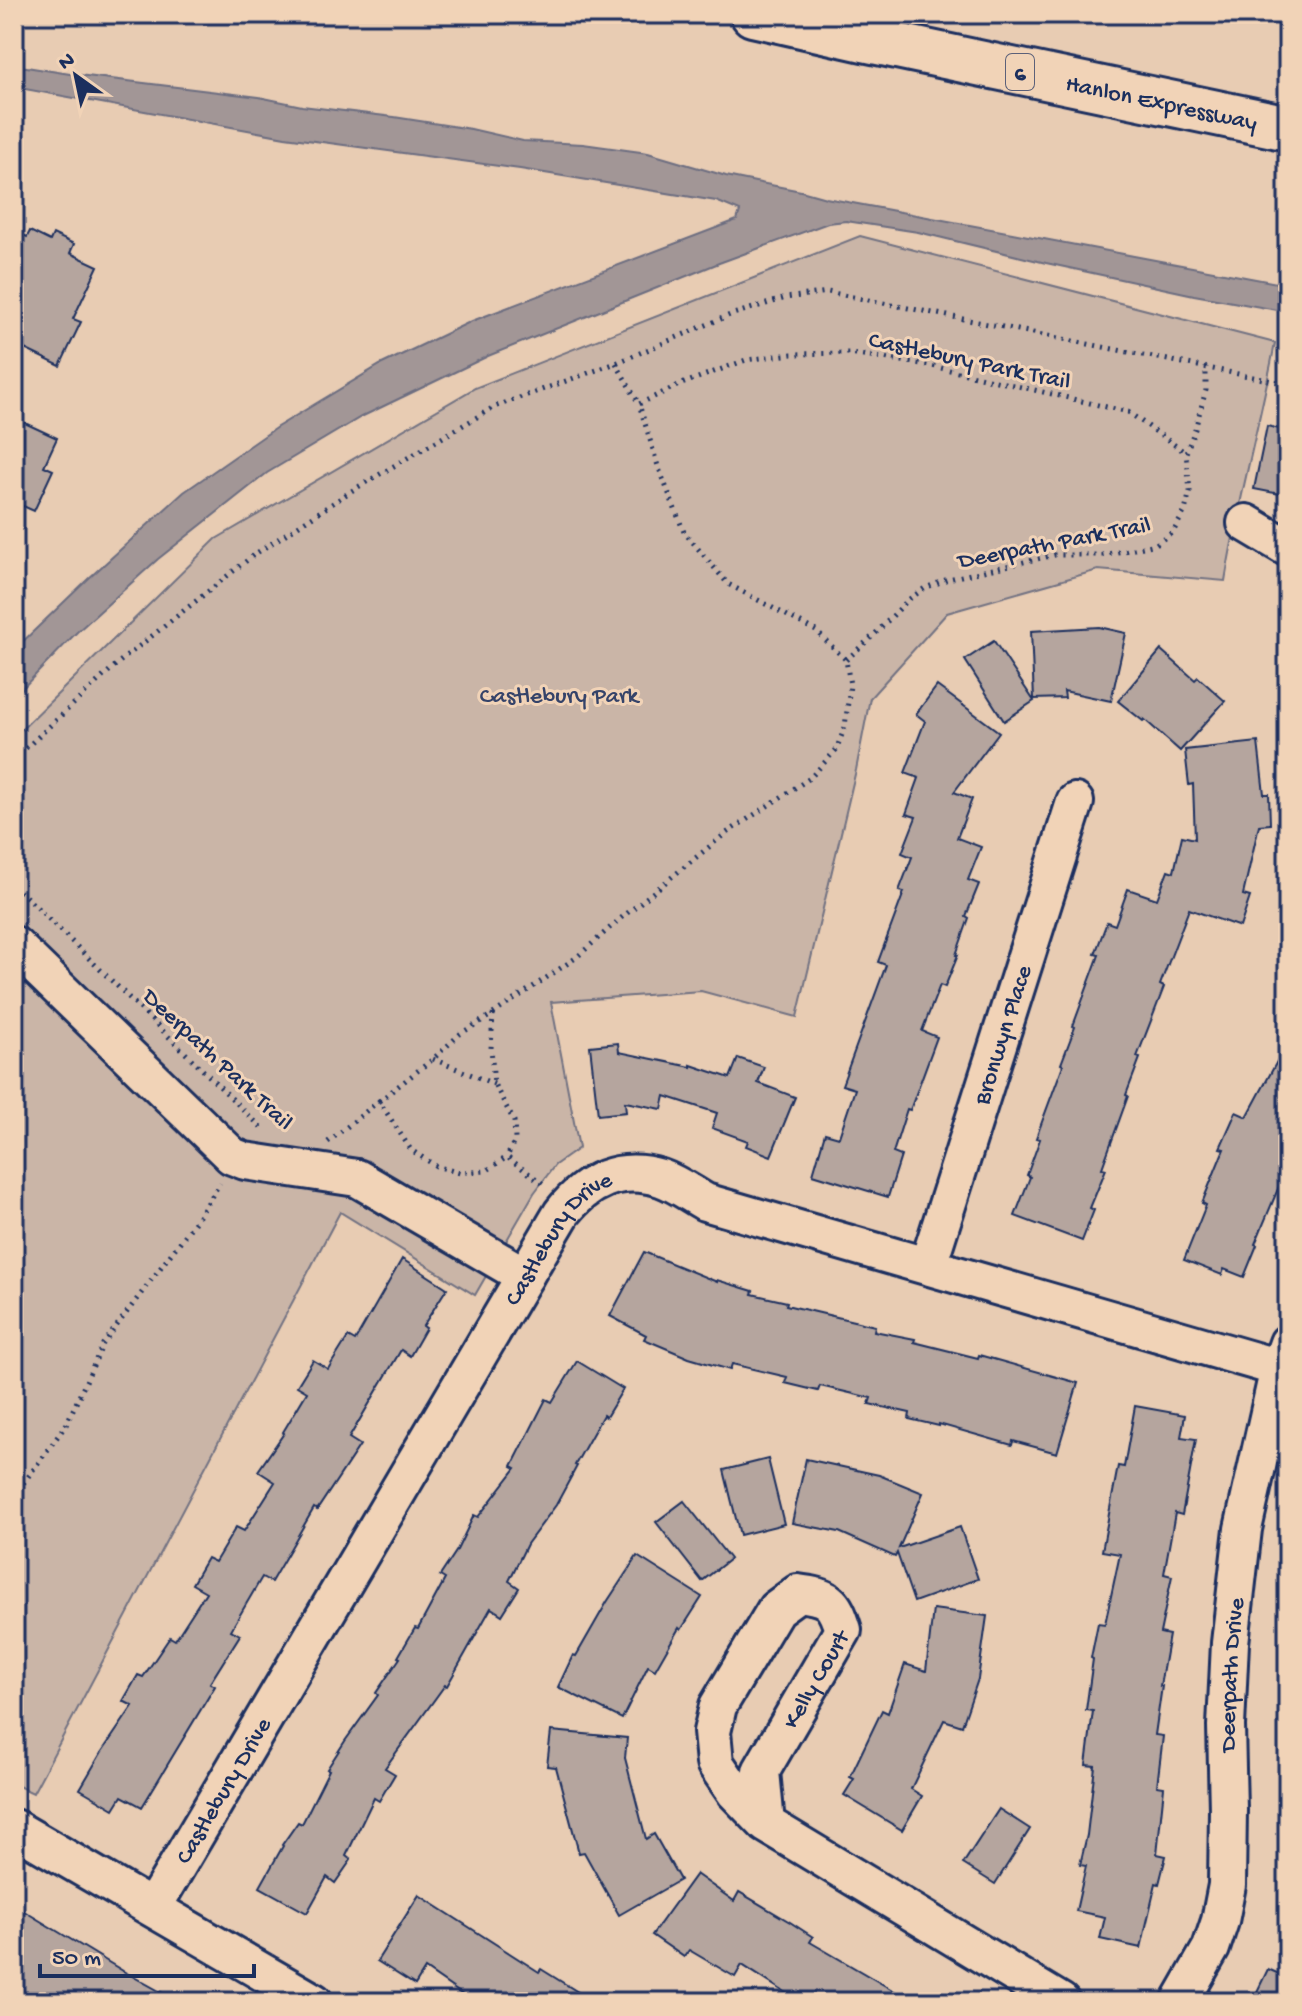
<svg xmlns="http://www.w3.org/2000/svg" width="1302" height="2016" viewBox="0 0 1302 2016" font-family="'Gochi Hand',sans-serif">
	<style>
		.green { fill: #cab5a7; stroke: #727282; stroke-width: 2 }
		.water { fill: #a29696; stroke: #6c6d80; stroke-width: 2 }
		.building { fill: #b5a59e; stroke: #1b2f5e; stroke-width: 2 }
		.lines { fill: none; stroke-linecap: round; stroke-linejoin: round }
		.minor-casing { stroke: #1b2f5e; stroke-width: 42 }
		.highway-casing { stroke: #1b2f5e; stroke-width: 50 }
		.path { stroke: #1b2f5e; stroke-width: 5; stroke-dasharray: 2 6; stroke-linecap: butt }
		.minor { stroke: #f1d3b7; stroke-width: 36 }
		.highway { stroke: #f1d3b7; stroke-width: 44 }
		.labels { text-anchor: middle; stroke-width: 6; stroke-linejoin: round; paint-order: stroke }
		.shield { fill: #f1d3b7; stroke: #5b6079; stroke-width: 2 }
		.shield-label { font-size: 22px; font-weight: bold; fill: #1b2f5e }
		.street-label { font-size: 24px; fill: #1b2f5e; stroke: #f1d3b7 }
		.park-label { font-size: 24px; fill: #354369; stroke: #f1d3b7 }
	</style>
	<rect width="100%" height="100%" fill="#e8ccb3"/>
	<filter id="ink" filterUnits="userSpaceOnUse"><feTurbulence type="fractalNoise" baseFrequency=".0125" numOctaves="2"/><feDisplacementMap in="SourceGraphic" scale="16" xChannelSelector="R" yChannelSelector="G"/><feConvolveMatrix kernelMatrix="1 2 1 2 8 2 1 2 1" color-interpolation-filters="sRGB"/></filter>
	<g filter="url(#ink)">
		<path class="green" d="M860,236L1275,343C1260,423 1238,501 1225,581L1098,570L947,613L870,698L856,770L797,1017L701,991L551,1002L579,1148L555,1165L534,1193L475,1295L340,1212L33,1793L14,1784V737L216,539L475,388Z"/>
		<path class="water" d="M14,65L70,74L259,97L302,106L394,117L471,129L523,141L583,144L648,153L726,176L801,191L826,198L1288,285V312L1194,295L1046,263L918,232L846,221L828,223L719,263L488,356L361,417L267,473L158,559L77,632L14,697V650L88,579L184,492L277,427L380,365L472,321L737,220L740,211L716,201L520,169L285,137L14,87Z"/>
		<g class="building">
			<path d="M14,231L27,237L30,231L50,241L53,234L74,244L70,253L98,266L73,319L81,322L60,366L14,344Z"/>
			<path d="M14,418L57,438L44,466L53,470L34,511L14,502Z"/>
			<path d="M1267,426L1288,431V492H1285V495L1254,489Z"/>
			<path d="M1099,627L1126,633L1111,701L1064,691L1065,698L1034,699L1031,631Z"/>
			<path d="M994,641L1034,701L1004,721L965,660Z"/>
			<path d="M1161,650L1195,680L1198,677L1225,701L1180,751L1144,719L1143,721L1118,701Z"/>
			<path d="M937,686L999,732L954,792L972,799L957,838L981,847L968,880L979,884L966,916L969,918L956,955H958L945,987L940,985L922,1031L937,1037L910,1110L907,1109L893,1153L901,1156L888,1197L813,1174L825,1133L839,1137L855,1089L842,1085L886,965L878,962L904,892L899,891L912,857L902,853L916,817L906,814L919,778L905,773L925,721L916,714Z"/>
			<path d="M1258,742L1264,794H1269L1270,824L1259,825L1243,895L1250,897L1240,927L1189,909L1160,985L1164,987L1137,1057L1140,1058L1126,1095L1128,1096L1102,1168L1106,1169L1090,1208L1094,1210L1082,1241L1015,1216L1030,1177L1027,1175L1040,1139L1036,1138L1063,1065L1061,1064L1075,1027L1073,1026L1099,955L1095,954L1107,922L1115,925L1128,889L1157,899L1168,870L1174,872L1182,836L1195,839L1193,784L1189,785L1185,750Z"/>
			<path d="M1288,1041V1165L1255,1244L1257,1245L1244,1277L1224,1269L1222,1275L1184,1260L1206,1205L1202,1203L1224,1149L1220,1148L1236,1112L1247,1117Z"/>
			<path d="M618,1043L619,1052L691,1067V1065L730,1078L738,1058L764,1067L758,1083L795,1097L771,1156L746,1146L748,1141L712,1128L717,1113L665,1096L662,1109L625,1102L626,1112L598,1115L590,1046Z"/>
			<path d="M644,1252L717,1282V1280L753,1291L752,1294L787,1302L786,1305L875,1326L874,1331L915,1339L914,1342L978,1358L979,1355L1078,1383L1057,1453L1013,1441L1012,1445L939,1424V1426L909,1419L910,1413L869,1404L871,1398L820,1386L818,1391L785,1383L787,1377L732,1364L730,1370L689,1358L644,1339L646,1335L610,1316Z"/>
			<path d="M402,1259L447,1288L423,1326L426,1328L410,1356L401,1350L349,1438L360,1445L317,1510L314,1508L271,1582L262,1577L231,1630L240,1635L210,1683L215,1686L142,1807L122,1796L114,1809L80,1789L101,1753L133,1706L123,1701L138,1675L143,1677L170,1637L175,1640L206,1592L192,1584L207,1558L215,1562L236,1527L244,1531L275,1482L258,1471L284,1433L283,1432L307,1392L297,1386L313,1360L328,1369L348,1337L355,1341Z"/>
			<path d="M577,1361L623,1389L606,1417L603,1415L575,1465L577,1466L556,1505L527,1544L509,1581L519,1588L502,1615L491,1608L447,1686L445,1685L385,1768L395,1774L379,1801L374,1798L346,1856L351,1860L335,1883L327,1877L307,1913L260,1887L283,1846L282,1845L298,1822L302,1824L329,1770L327,1769L345,1741L378,1695L376,1693L400,1658L398,1657L415,1628L418,1629L445,1579L440,1576L457,1550L474,1515L478,1517L516,1468L512,1466L546,1399L552,1402Z"/>
			<path d="M1135,1406L1185,1415L1181,1437L1196,1439L1182,1515L1175,1513L1164,1574L1172,1576L1160,1633L1169,1635L1160,1686H1162L1155,1735L1163,1736L1157,1786L1164,1787L1157,1854L1166,1856L1159,1884L1156,1883L1141,1948L1100,1939L1105,1917L1076,1911L1086,1866L1080,1865L1087,1835L1095,1766L1086,1765L1093,1711L1086,1710L1093,1659L1091,1658L1098,1623L1105,1624L1120,1554L1102,1551L1118,1466L1124,1467Z"/>
			<path d="M768,1459L784,1524L740,1535L724,1470Z"/>
			<path d="M806,1459L879,1475L923,1493L899,1548L960,1527L978,1579L914,1602L897,1553L895,1557L839,1532L792,1523Z"/>
			<path d="M684,1501L730,1559L702,1581L656,1522Z"/>
			<path d="M637,1556L702,1597L681,1630L679,1628L655,1670L648,1666L622,1719L558,1687L573,1655L576,1656L607,1602Z"/>
			<path d="M933,1609L987,1616L978,1679L962,1726L944,1720L911,1789L922,1796L902,1830L844,1795L854,1779L850,1777L882,1710L888,1713L905,1664L926,1671Z"/>
			<path d="M551,1731L627,1738L625,1758L646,1839L654,1834L680,1880L619,1915L584,1852L579,1853L556,1767L547,1766Z"/>
			<path d="M999,1809L1030,1829L995,1884L963,1864Z"/>
			<path d="M696,1874L734,1901L739,1892L790,1922L813,1937L810,1942L913,2002H800L742,1965L735,1977L689,1950L684,1957L652,1935Z"/>
			<path d="M419,1895L539,1972L541,1969L594,2002H473L425,1969L415,1985L377,1961Z"/>
			<path d="M14,1905L123,1971L179,2002H25L14,1995Z"/>
			<path d="M1268,1969L1288,1978V2002H1252Z"/>
		</g>
		<g class="lines">
			<defs>
				<g id="minor">
					<path d="M1246,523L1288,548"/>
					<path d="M14,945L232,1156L245,1161L357,1178L525,1276"/>
					<path id="s1" d="M928,1265L1075,802"/>
					<path id="s2" d="M766,1824L761,1771L843,1630C834,1600 828,1597 798,1593L776,1609L718,1706L712,1732L715,1763L735,1792L766,1824L1061,2002"/>
					<path d="M14,1828L314,2002"/>
					<path id="s3" d="M153,1907L562,1213C587,1181 619,1165 661,1178C676,1183 691,1194 705,1202L1279,1368"/>
					<path id="s4" d="M1180,2002L1211,1948L1220,1921L1227,1885L1228,1810L1226,1726L1230,1643L1243,1529L1279,1368L1288,1343"/>
				</g>
				<g id="highway">
					<path id="s5" d="M753,14L864,39L1288,128"/>
				</g>
			</defs>
			<use href="#minor" class="minor-casing"/>
			<use href="#highway" class="highway-casing"/>
			<g class="path">
				<path d="M14,295H19L14,313"/>
				<path d="M616,363L639,404"/>
				<path d="M846,660L875,634L908,600L925,588L948,579L1055,555H1102L1134,549L1156,544L1173,532L1185,511L1190,491L1186,453L1195,429L1206,390V367"/>
				<path d="M14,759L118,663L255,554L353,490L494,407L616,363L730,315L786,298L828,292L1288,384"/>
				<path d="M14,885L265,1131"/>
				<path d="M493,1014L491,1048L494,1084L514,1121L515,1139L507,1157"/>
				<path d="M433,1059L494,1084"/>
				<path d="M379,1101L433,1059L460,1034L493,1014L577,957L620,919L725,834L810,778L836,750L845,727L850,685L846,660L816,631L728,584L684,532L658,466L639,404L679,385L746,360L792,354L850,353L928,365L1128,412L1186,453"/>
				<path d="M328,1142L379,1101L411,1150L436,1166L460,1173L486,1171L507,1157L546,1186"/>
				<path d="M14,1496L66,1425L103,1344L198,1218L220,1183"/>
			</g>
			<use href="#minor" class="minor"/>
			<use href="#highway" class="highway"/>
		</g>
	</g>
	<g class="labels">
		<rect class="shield" x="1006" y="54" width="28" height="36" rx="6"/>
		<g class="shield-label">
			<text x="1020" y="80">6</text>
		</g>
		<g class="street-label">
			<text dy="8" stroke="none"><textPath href="#s5" startOffset="418">Hanlon Expressway</textPath></text>
			<text transform="translate(970 359) rotate(12)" y="8">Castlebury Park Trail</text>
			<text transform="translate(1054 541) rotate(-11)" y="8">Deerpath Park Trail</text>
			<text dy="8" stroke="none"><textPath href="#s1" startOffset="242">Bronwyn Place</textPath></text>
			<text transform="translate(219 1058) rotate(43)" y="8">Deerpath Park Trail</text>
			<text dy="8" stroke="none"><textPath href="#s3" startOffset="784">Castlebury Drive</textPath></text>
			<text dy="8" stroke="none"><textPath href="#s4" startOffset="338">Deerpath Drive</textPath></text>
			<text dy="8" stroke="none"><textPath href="#s2" startOffset="160">Kelly Court</textPath></text>
			<text dy="8" stroke="none"><textPath href="#s3" startOffset="136">Castlebury Drive</textPath></text>
		</g>
		<g class="park-label">
			<text x="559" y="702">Castlebury Park</text>
		</g>
	</g>
	<rect width="1302" height="2016" fill="none" stroke="#f1d3b7" stroke-width="48"/>
	<rect x="24" y="24" width="1254" height="1968" fill="none" stroke="#1b2f5e" stroke-width="3" filter="url(#ink)"/>
	<g transform="translate(76 76) rotate(327)" stroke="#f1d3b7" stroke-width="6" paint-order="stroke">
	<path d="M0-6L14 30L0 20L-14 30Z" fill="#1b2f5e"/>
	<text y="-12" font-size="22" font-weight="bold" text-anchor="middle" fill="#1b2f5e">N</text>
	</g>
	<path d="M40 1964v12h214v-12" fill="none" stroke="#1b2f5e" stroke-width="4"/>
	<text x="52" y="1964" font-size="24" fill="#1b2f5e" stroke="#f1d3b7" stroke-width="6" paint-order="stroke">50 m</text>
</svg>
